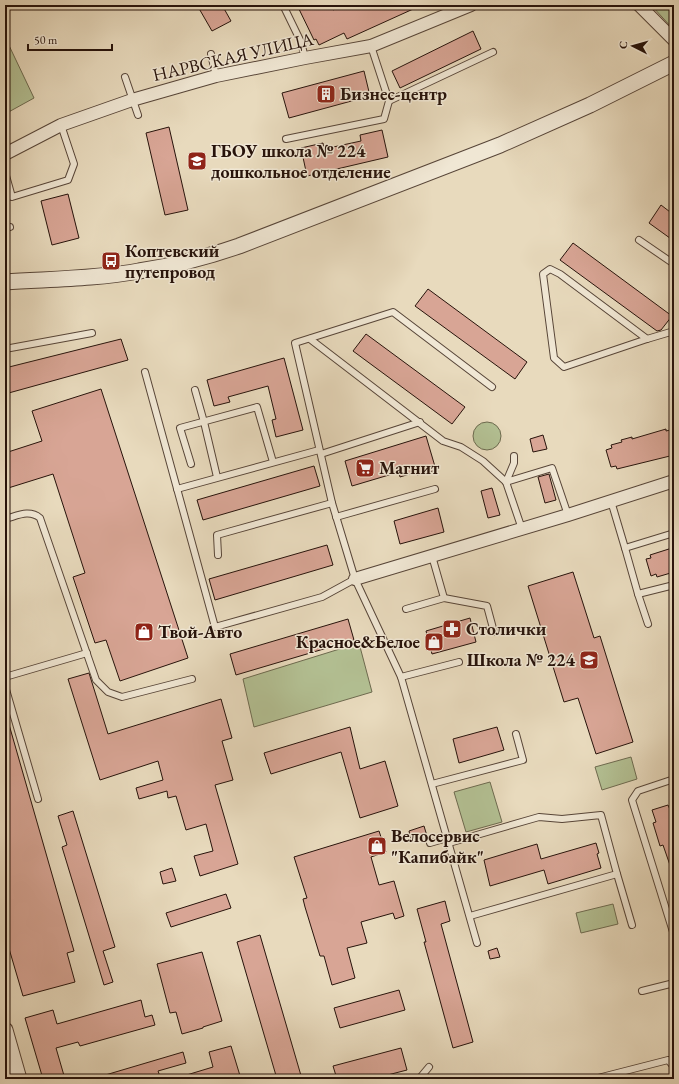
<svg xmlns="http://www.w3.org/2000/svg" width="679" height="1084" viewBox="0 0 679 1084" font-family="'EB Garamond',serif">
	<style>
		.green { fill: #b3c093; stroke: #6d6a4f }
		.building { fill: #d8a595; stroke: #27130b }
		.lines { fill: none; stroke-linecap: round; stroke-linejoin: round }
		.service-casing { stroke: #574538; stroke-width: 8 }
		.minor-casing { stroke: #574538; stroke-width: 14 }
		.tertiary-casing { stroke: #574538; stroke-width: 17 }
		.service { stroke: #f0e7d4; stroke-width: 6 }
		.minor { stroke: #f0e7d4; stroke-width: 12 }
		.tertiary { stroke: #f0e7d4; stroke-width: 15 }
		.labels { text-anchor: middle; stroke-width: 3; stroke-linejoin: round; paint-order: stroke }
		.street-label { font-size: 18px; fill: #27130b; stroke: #f0e7d4 }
		.poi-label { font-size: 18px; font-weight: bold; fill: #27130b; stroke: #f0e7d4; text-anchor: start }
	</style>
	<rect width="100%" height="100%" fill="#e8dabd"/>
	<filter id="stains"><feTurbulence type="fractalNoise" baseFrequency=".005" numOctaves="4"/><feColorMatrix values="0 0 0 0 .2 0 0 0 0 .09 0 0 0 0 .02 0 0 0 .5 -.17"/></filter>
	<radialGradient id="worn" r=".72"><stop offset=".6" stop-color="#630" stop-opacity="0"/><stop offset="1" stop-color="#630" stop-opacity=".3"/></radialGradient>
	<g class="green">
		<path d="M651,5H674V30Z"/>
		<path d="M5,37L34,98L5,114Z"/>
		<circle cx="487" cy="436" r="14"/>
		<path d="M359,643L372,692L254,727L243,679Z"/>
		<path d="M631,757L637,779L602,790L595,767Z"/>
		<path d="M490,782L502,822L466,832L454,792Z"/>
		<path d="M613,904L618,924L581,933L576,913Z"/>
	</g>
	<g class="building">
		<path d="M197,5H222L231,21L212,31Z"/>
		<path d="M297,5H331L333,10L343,5H422L347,39L344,33L319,45L316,39L314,40Z"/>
		<path d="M473,31L481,49L400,88L392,71Z"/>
		<path d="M364,71L370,96L289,118L282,93Z"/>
		<path d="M169,127L188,210L165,215L146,133Z"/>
		<path d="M382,130L388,157L307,176L301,148L323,143L324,149L361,141L360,135Z"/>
		<path d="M68,194L79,238L52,245L41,201Z"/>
		<path d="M661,205L674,215V241L649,223Z"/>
		<path d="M573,243L672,316L661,330L657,331L560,260Z"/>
		<path d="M428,289L527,362L515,379L415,306Z"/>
		<path d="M366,334L465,407L452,424L353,351Z"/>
		<path d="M121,339L128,360L5,394V368Z"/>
		<path d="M284,358L303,430L276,437L272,420L276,419L268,386L228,397L230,402L214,406L207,380Z"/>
		<path d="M101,389L188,658L120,681L106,640L95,643L73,577L85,573L53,474L5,489V453L42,441L32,411Z"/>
		<path d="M666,429V431L674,429V455L617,469L616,466L611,467L606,450L612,448L611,445L622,442L621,440L632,437V439Z"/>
		<path d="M543,435L547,449L533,452L530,439Z"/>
		<path d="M426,436L436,470L417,475L416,472L400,477L399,472L352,486L345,461Z"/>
		<path d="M314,466L320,486L203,520L197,500Z"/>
		<path d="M549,474L556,500L545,503L538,477Z"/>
		<path d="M492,488L500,515L488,518L481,491Z"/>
		<path d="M438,508L444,532L400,544L394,521Z"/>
		<path d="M327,545L333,565L215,600L209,579Z"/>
		<path d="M672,548L674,552V572L657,577L656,574L651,576L646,559L651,558L650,555Z"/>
		<path d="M573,572L594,638L600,636L633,742L596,754L578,698L564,702L528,586Z"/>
		<path d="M470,618L476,642L432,654L426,631Z"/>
		<path d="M348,619L354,640L236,675L230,654Z"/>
		<path d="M89,673L108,734L221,699L232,738L222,741L233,780L215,785L238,864L200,876L194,856L213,851L206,824L186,830L176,796L168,798L167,791L139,799L136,788L163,780L158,761L100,780L68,679Z"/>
		<path d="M5,721H8L74,951L67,953L75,982L23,996L5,935Z"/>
		<path d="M350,727L360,769L385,761L398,806L360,818L341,752L271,774L264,753Z"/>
		<path d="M497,727L504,750L459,763L453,739Z"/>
		<path d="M668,805L672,814L674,813V871H672L663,845L660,846L653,823L656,822L652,810Z"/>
		<path d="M73,811L115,947L103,951L113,982L104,985L62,847L67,845L58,816Z"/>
		<path d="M424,826L427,836L411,840L409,831Z"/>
		<path d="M379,831L386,852L371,857L379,885L394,881L404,916L395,919L393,913L361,922L367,943L347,948L355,978L332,985L324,956H320L305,907L303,899L307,898L294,857Z"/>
		<path d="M596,843L599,853L597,854L601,868L548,884L544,870L490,886L484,860L537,844L541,859Z"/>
		<path d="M172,868L176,881L163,884L160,872Z"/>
		<path d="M226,894L231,908L171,927L166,913Z"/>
		<path d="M445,901L450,921L441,924L473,1042L453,1048L424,942H426L417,909Z"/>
		<path d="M260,935L302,1079H277L237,942Z"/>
		<path d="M497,948L500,957L490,959L488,951Z"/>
		<path d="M202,952L222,1021L203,1027V1028L182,1034L176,1012L170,1013L157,964Z"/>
		<path d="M399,990L405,1010L340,1028L334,1008Z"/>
		<path d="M141,1000L145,1017L152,1015L155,1025L80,1046L78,1042L56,1048L65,1079H43L25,1018L53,1010L57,1024Z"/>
		<path d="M231,1046L241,1079H180V1077L213,1067L209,1052Z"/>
		<path d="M401,1048L407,1070L372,1079H337L333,1066Z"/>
		<path d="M183,1052L186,1063L158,1071L161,1079H102V1076Z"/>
	</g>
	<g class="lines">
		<defs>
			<g id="service">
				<path d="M283,5L301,42L305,58"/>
				<path d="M371,46L389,101L493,52"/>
				<path d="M211,54L216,76"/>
				<path d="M125,77L138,115"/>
				<path d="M286,139L384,119L389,101"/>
				<path d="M5,172L12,197L68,180L74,164L61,125"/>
				<path d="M5,228L10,227"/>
				<path d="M639,240L674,264"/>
				<path d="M550,269L560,274L647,339L564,367L554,358L543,274Z"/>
				<path d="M310,339L443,441L461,447L483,461L506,482L522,529"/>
				<path d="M647,339L674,331"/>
				<path d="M5,349L92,333"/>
				<path d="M145,372L215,627L322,597L355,579"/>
				<path d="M195,390L204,422L217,477"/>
				<path d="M321,454L420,422"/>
				<path d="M514,456V463L506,482L552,468L568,515"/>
				<path d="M191,464L180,428L257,407L273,462"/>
				<path d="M177,489L319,450"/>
				<path d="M611,501L625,548L674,533"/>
				<path d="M336,517L435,489"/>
				<path d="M5,519C17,516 29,509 40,518L96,680L108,692L122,697L192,679"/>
				<path d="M625,548L638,594L674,585"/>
				<path d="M218,555L217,535L332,503"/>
				<path d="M638,594L648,624"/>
				<path d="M444,598L487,606L494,632"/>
				<path d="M406,609L444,598L432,556"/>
				<path d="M5,677L87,653"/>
				<path d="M401,677L459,662"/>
				<path d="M5,686L38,799"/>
				<path d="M674,779L638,791L632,800L674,935"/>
				<path d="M432,784L523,760L516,734"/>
				<path d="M430,843L447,838"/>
				<path d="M449,843L539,817L562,819L601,815L617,874L470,916"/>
				<path d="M617,874L632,925"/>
				<path d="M477,943L401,677L355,579L332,503L295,343L393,312L492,387"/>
				<path d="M642,991L674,983"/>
				<path d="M419,1079L429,1067"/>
				<path d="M594,1079L668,1060L674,1067"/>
			</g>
			<g id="minor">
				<path d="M639,5L674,40"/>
				<path d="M5,154L61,125L132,100L216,76L305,58L371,46L471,5"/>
				<path d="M355,579L568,515L674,481"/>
			</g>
			<g id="tertiary">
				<path d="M5,282C49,279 95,279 139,271C173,266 207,257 239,246L500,145L590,105L674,63"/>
				<path d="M5,1030L19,1079"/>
			</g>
		</defs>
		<use href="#service" class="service-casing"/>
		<use href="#minor" class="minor-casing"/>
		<use href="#tertiary" class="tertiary-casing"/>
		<use href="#service" class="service"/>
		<use href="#minor" class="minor"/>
		<use href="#tertiary" class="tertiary"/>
	</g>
	<defs>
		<symbol id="building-square" viewBox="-11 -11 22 22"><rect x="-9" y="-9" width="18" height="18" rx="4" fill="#8f2418" stroke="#f0e7d4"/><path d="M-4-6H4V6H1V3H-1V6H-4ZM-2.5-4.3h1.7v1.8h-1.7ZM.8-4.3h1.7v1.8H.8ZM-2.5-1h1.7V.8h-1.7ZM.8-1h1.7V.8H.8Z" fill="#fff"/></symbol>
		<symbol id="school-square" viewBox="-11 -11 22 22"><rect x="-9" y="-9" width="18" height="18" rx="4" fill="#8f2418" stroke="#f0e7d4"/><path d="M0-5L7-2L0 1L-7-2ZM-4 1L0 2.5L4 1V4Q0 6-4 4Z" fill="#fff"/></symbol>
		<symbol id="bus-square" viewBox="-11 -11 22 22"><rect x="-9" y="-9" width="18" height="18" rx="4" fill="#8f2418" stroke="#f0e7d4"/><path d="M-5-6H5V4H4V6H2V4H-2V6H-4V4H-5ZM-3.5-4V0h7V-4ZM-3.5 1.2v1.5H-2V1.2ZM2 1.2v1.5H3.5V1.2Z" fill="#fff"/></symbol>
		<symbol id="supermarket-square" viewBox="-11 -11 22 22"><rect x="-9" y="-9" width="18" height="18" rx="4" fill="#8f2418" stroke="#f0e7d4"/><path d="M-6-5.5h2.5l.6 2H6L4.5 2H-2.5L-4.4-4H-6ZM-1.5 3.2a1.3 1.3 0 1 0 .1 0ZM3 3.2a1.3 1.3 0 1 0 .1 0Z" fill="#fff"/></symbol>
		<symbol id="pharmacy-square" viewBox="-11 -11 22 22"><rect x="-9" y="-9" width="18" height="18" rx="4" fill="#8f2418" stroke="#f0e7d4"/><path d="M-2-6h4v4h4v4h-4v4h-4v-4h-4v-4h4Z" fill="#fff"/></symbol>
		<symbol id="shop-square" viewBox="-11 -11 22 22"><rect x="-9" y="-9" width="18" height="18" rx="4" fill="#8f2418" stroke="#f0e7d4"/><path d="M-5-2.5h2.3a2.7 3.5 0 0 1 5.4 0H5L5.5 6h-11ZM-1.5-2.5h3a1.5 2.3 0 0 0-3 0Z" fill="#fff"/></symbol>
	</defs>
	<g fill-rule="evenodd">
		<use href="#building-square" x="315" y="83" width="22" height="22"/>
		<use href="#school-square" x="186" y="150" width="22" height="22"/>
		<use href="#bus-square" x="100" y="250" width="22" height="22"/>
		<use href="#supermarket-square" x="354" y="457" width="22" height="22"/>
		<use href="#pharmacy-square" x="441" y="618" width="22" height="22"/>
		<use href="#shop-square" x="133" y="621" width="22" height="22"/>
		<use href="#shop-square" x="423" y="631" width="22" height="22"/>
		<use href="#school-square" x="578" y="649" width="22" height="22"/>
		<use href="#shop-square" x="366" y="835" width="22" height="22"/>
	</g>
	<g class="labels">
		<g class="street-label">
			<text transform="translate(233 57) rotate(-13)" y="6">НАРВСКАЯ УЛИЦА</text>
		</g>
		<g class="poi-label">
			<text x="340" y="100">Бизнес-центр</text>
			<text x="211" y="157">ГБОУ школа № 224<tspan x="211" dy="21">дошкольное отделение</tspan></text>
			<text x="125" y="257">Коптевский<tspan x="125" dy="21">путепровод</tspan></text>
			<text x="379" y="474">Магнит</text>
			<text x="466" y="635">Столички</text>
			<text x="158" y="638">Твой-Авто</text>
			<text x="420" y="648" text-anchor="end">Красное&amp;Белое</text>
			<text x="575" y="666" text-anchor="end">Школа № 224</text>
			<text x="391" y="842">Велосервис<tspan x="391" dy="21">"Капибайк"</tspan></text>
		</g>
	</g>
	<rect width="679" height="1084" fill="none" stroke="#e8dabd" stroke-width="20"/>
	<rect x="6" y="6" width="667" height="1072" fill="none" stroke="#27130b" stroke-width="2"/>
	<rect x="10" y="10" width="659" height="1064" fill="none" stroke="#27130b"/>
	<g transform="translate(633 46) rotate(276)" stroke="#f0e7d4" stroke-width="3" paint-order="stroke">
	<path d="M0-3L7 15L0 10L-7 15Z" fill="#27130b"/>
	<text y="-6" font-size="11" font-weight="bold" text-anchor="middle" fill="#27130b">С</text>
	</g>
	<path d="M28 44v6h84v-6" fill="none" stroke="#27130b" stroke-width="2"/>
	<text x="34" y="44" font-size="12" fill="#27130b" stroke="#f0e7d4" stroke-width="3" paint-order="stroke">50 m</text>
	<rect width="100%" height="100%" filter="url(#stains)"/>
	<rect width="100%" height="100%" fill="url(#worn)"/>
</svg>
